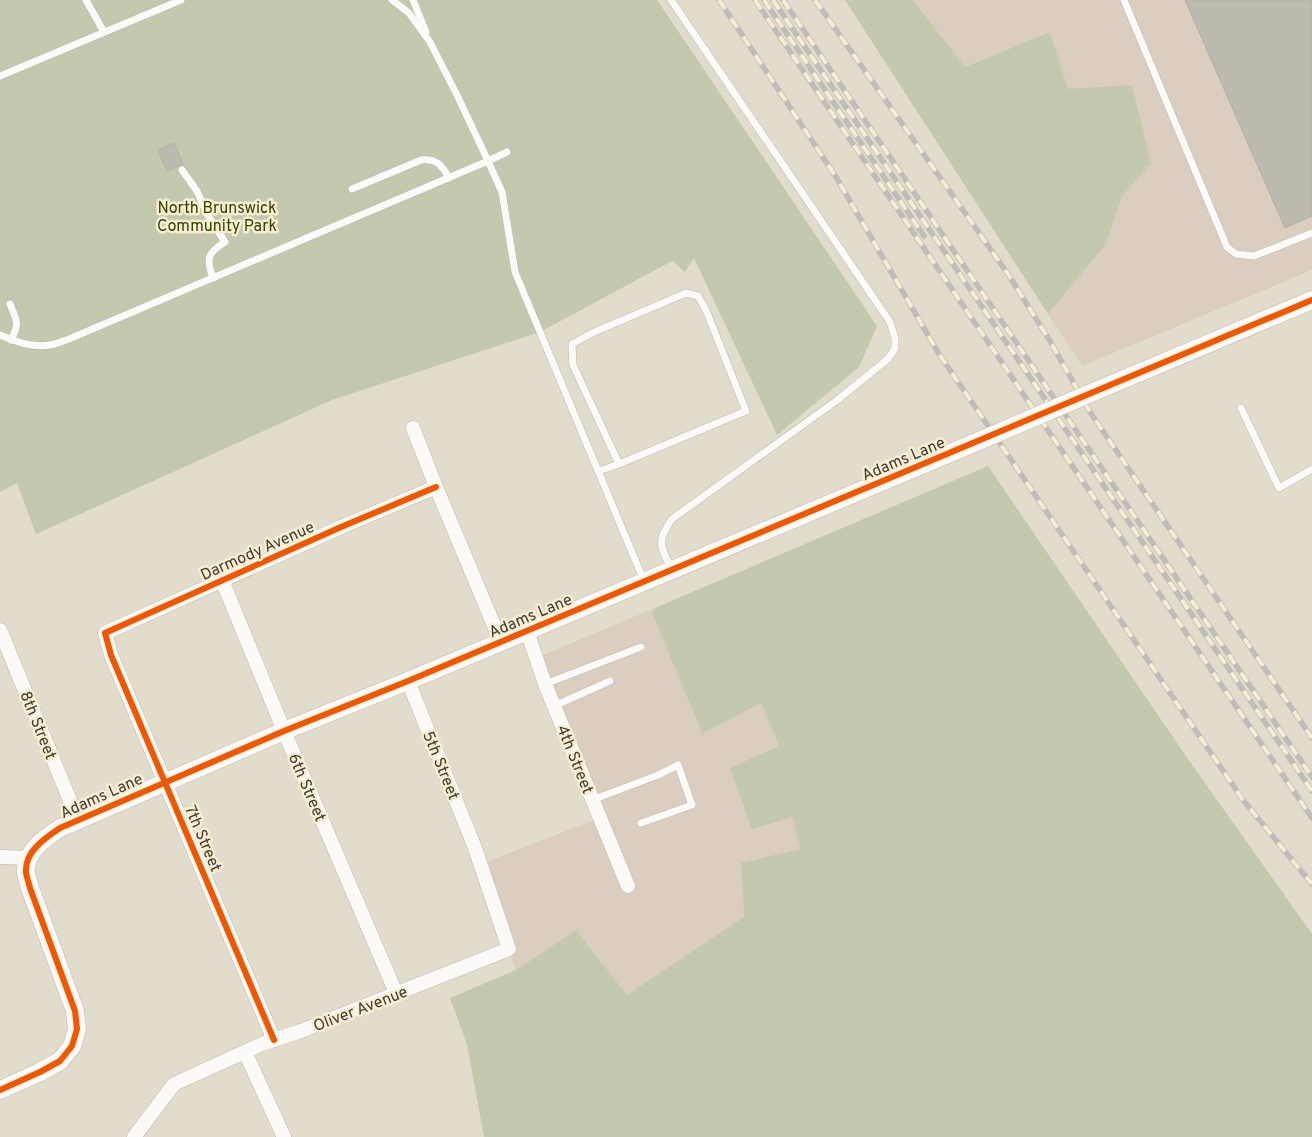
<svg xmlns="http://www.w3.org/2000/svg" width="1312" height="1137" viewBox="0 0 1312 1137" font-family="Overpass,sans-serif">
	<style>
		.industrial { fill: #dbcdc0 }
		.green { fill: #c3c8ae }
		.building { fill: #bfbaaf; stroke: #b3aea3 }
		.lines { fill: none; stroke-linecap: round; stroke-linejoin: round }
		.service-casing { stroke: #beb9ae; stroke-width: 8 }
		.minor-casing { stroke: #beb9ae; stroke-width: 15 }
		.tertiary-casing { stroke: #beb9ae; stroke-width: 19 }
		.path { stroke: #c4c1bc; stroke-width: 2; stroke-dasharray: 1 4; stroke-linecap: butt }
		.service { stroke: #fbfaf8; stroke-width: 7 }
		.minor { stroke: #fbfaf8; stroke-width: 14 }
		.tertiary { stroke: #fbfaf8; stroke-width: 18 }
		.rail-casing { stroke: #bfbdb9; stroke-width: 5.5 }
		.rail { stroke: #f7edd2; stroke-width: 4; stroke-dasharray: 11; stroke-linecap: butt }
		.tertiary-bridge-casing { stroke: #beb9ae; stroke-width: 19; stroke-linecap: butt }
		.tertiary-bridge { stroke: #fbfaf8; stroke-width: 18 }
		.cycleway-casing { stroke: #f7edd2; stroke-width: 9 }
		.cycleway { stroke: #e8590c; stroke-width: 6 }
		.labels { text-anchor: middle; stroke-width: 5; stroke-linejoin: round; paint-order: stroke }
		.park-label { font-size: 16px; fill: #324502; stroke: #f7edd2 }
		.street-label { font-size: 16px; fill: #403c32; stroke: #f7edd2 }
	</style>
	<rect width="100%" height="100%" fill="#e2dccd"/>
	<g class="industrial">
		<path d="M913,0H1312V270L1082,366L1048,314L1106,244L1122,196L1151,164L1068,89L1050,32L965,67Z"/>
		<path d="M655,608L652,612L761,703L779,746L731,768L793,816L801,850L741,863L744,917L627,995L576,930L516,970L479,865L599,818L534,659Z"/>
	</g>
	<g class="green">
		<path d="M0,0H657L877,326L859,367L777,435L694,258L685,272L672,261L540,332L332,400L36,534L17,483L0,492Z"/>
		<path d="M845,0H913L965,67L1050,32L1068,89L1132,85L1151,164L1122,196L1106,244L1048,314Z"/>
		<path d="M988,466L1190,762L1312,934V1137H484L467,1044L450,998L516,970L576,930L627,995L744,917L741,863L801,849L792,817L752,829L730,768L779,746L761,703L702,733L652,612L655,608Z"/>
	</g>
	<g class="building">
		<path d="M1185,0H1312V216L1285,228Z"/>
		<path d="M174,143L183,164L167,171L158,150Z"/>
	</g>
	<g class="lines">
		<defs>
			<g id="service">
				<path d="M86,0L104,32"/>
				<path d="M392,0L409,13L430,42L458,97L488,161L502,192L515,272L644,581"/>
				<path d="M413,0L426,32"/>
				<path d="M671,0L890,322L895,338V348L888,359L836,401L672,519C656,541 660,547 672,569"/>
				<path d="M1124,0L1227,247L1236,254L1254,256L1312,233"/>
				<path d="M0,76L181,0"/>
				<path d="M182,170L197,191L207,214L225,242C207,253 206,259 213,278"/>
				<path d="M352,189L421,160C436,158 442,165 449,178"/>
				<path d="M10,304C17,322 20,322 11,340"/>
				<path d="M0,335C15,342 33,348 50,345C56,344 63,341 69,339L488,161L507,152"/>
				<path d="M1241,408L1279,488L1312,469"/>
				<path d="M599,471L619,464L746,411L706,310L698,296L686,293L592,333L572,344L573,365L619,464"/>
				<path d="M545,684L641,647"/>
				<path d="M554,706L610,681"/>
				<path d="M592,800L658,775L678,765L692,805L641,823"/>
			</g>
			<g id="minor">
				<path d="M413,428L436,487L501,642"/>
				<path d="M222,580L284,731L396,993"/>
				<path d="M0,630L78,820"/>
				<path d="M527,631L545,684L628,886"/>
				<path d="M0,857L29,858"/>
				<path d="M274,1040L111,655L105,633L341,527L436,487"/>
				<path d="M245,1052L284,1137"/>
				<path d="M134,1137L174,1084L262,1044L301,1031L509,949L475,848L408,681"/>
			</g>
			<g id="tertiary">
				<path d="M1098,390L1312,300"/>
				<path d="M0,1090L40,1072L60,1061L72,1046L77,1029L75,1011L30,888C29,884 27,878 26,873C24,852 45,838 60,828L284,731L408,681L986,438"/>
			</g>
		</defs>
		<use href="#service" class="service-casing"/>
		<use href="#minor" class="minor-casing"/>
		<use href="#tertiary" class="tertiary-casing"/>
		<g class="path">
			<path d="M424,0L494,145"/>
			<path d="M505,164L516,189L522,213L527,256L530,268L539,286L545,292L551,301C550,306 546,309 541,310"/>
			<path d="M71,347L78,367"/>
			<path d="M0,421H32L42,425L86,450L103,456H117L126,455L142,451L151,445L187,415L208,409L257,399L275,393L303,379L344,355L358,349L370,348L388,341L418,326L427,323H436L444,326L463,337L472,339H481L492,335L523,318"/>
		</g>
		<use href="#service" class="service"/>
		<use href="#minor" class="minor"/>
		<use href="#tertiary" class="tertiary"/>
		<defs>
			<g id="rail">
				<path d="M719,0L836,177L939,354L1243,800L1312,884"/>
				<path d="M755,0L1312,818"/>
				<path d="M764,0L924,236"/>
				<path d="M773,0L1312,791"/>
				<path d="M783,0L1312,777"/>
				<path d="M815,0L1008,274L1050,341L1090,412L1312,738"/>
			</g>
		</defs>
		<use href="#rail" class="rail-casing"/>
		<use href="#rail" class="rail"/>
		<defs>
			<path id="tertiary-bridge" d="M986,438L1098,390"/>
		</defs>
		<use href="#tertiary-bridge" class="tertiary-bridge-casing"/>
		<use href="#tertiary-bridge" class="tertiary-bridge"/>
		<defs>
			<g id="cycleway">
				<path d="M274,1040L111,655L105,633L341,527L436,487"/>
				<path d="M0,1090L40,1072L60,1061L72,1046L77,1029L75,1011L30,888C29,884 27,878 26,873C24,852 45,838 60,828L284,731L408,681L1312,300"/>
			</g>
		</defs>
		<use href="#cycleway" class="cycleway-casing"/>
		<use href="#cycleway" class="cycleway"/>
	</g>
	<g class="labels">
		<g class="park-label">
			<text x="217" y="213">North Brunswick<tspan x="217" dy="18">Community Park</tspan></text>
		</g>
		<g class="street-label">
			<text transform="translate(903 458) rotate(-23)" y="6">Adams Lane</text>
			<text transform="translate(257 550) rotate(-24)" y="6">Darmody Avenue</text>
			<text transform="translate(530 615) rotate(-23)" y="6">Adams Lane</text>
			<text transform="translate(39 725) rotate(68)" y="6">8th Street</text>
			<text transform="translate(576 759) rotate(68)" y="6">4th Street</text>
			<text transform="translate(442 765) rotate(68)" y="6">5th Street</text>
			<text transform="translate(308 787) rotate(67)" y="6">6th Street</text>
			<text transform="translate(101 795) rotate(-24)" y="6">Adams Lane</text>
			<text transform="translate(204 838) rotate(67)" y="6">7th Street</text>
			<text transform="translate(360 1008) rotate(-21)" y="6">Oliver Avenue</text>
		</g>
	</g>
</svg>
